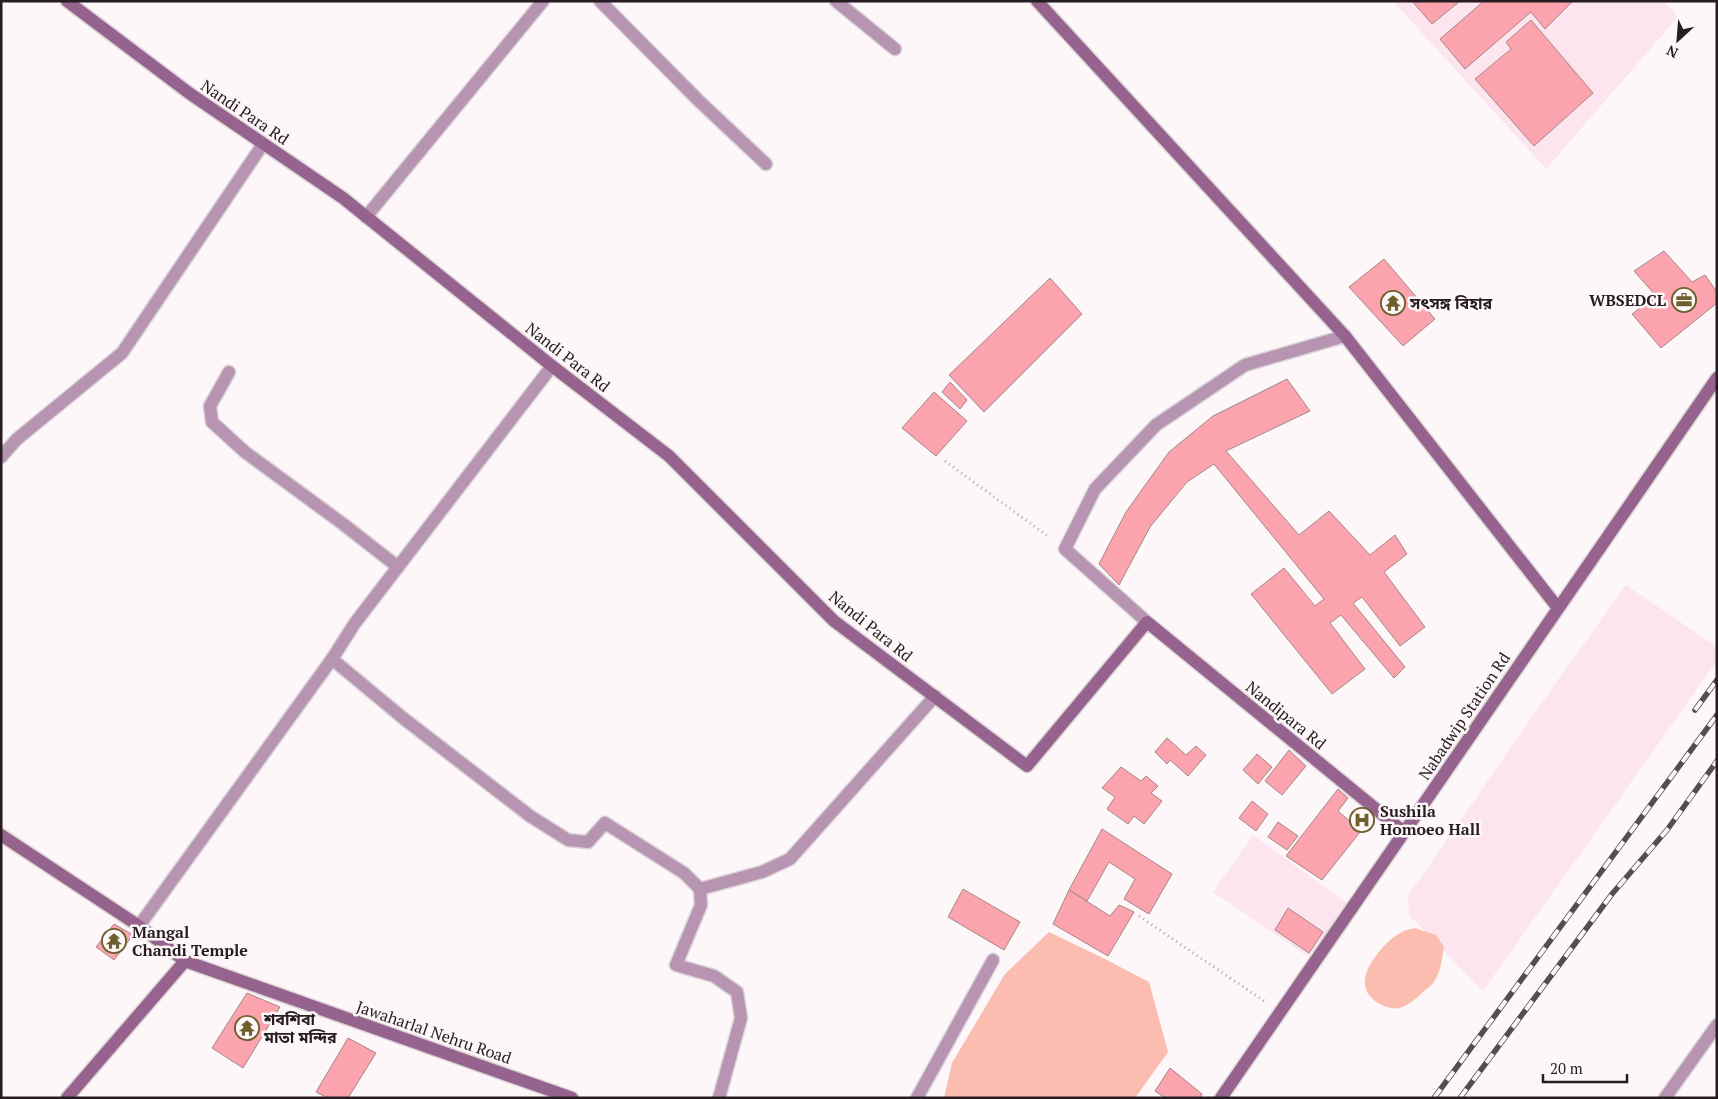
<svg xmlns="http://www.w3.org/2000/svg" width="1718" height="1099" viewBox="0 0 1718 1099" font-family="'PT Serif','Noto Sans Bengali',serif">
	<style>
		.built { fill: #fce5ee }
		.green { fill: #fabdaf }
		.building { fill: #fba4ae; stroke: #a48789 }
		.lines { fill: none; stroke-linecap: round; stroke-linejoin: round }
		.street-casing { stroke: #dbd4d6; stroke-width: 15 }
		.secondary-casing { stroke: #dbd4d6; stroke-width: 15 }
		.path { stroke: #ada5a8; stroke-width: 3; stroke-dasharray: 1 4; stroke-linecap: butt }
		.street { stroke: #b794b2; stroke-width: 12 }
		.secondary { stroke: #95638e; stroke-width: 12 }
		.rail-casing { stroke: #574d51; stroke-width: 5.5 }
		.rail { stroke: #fdf7f9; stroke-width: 4; stroke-dasharray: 11; stroke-linecap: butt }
		.labels { text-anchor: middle; stroke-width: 5; stroke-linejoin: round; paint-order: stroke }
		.street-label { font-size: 16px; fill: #271c21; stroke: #fdf7f9 }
		.poi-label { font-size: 16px; font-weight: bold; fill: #271c21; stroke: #fdf7f9; text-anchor: start }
	</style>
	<rect width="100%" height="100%" fill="#fdf7f9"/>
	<g class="built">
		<path d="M1393,1H1664L1678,17L1546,169Z"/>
		<path d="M1626,585L1717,647V661L1483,991L1409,915L1408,896L1550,691Z"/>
		<path d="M1253,835L1348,904L1311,957L1304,954L1213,892Z"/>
	</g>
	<g class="green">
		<path d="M1415,928L1436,935L1444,947C1442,957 1441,971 1435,980C1433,984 1428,988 1424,991C1418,997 1410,1004 1402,1007C1396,1010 1390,1008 1384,1006C1357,994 1362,973 1378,953C1388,941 1399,930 1415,928Z"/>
		<path d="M1049,932L1103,958L1149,982L1168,1052L1135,1098H944L952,1063L1005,974Z"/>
	</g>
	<g class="building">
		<path d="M1412,1H1460L1432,24Z"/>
		<path d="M1484,1H1573L1545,29L1531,12L1465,69L1440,39Z"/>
		<path d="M1531,20L1593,93L1534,146L1475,79L1511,49L1506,42Z"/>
		<path d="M1664,251L1692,282L1705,275L1717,292V303L1661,348L1632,314L1656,296L1634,271Z"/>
		<path d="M1384,259L1435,319L1403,346L1349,287Z"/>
		<path d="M1050,278L1082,314L984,412L949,375Z"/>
		<path d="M1287,379L1310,411L1226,451L1299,535L1329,511L1370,555L1395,535L1407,554L1384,572L1425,627L1400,646L1362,597L1353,603L1405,667L1394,678L1341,615L1330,623L1365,669L1332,694L1251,594L1284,568L1315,606L1324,599L1214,464L1187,482L1150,527L1119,585L1099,564L1126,512L1169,452L1213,416Z"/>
		<path d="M950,382L967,400L960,409L942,392Z"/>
		<path d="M934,392L967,421L936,456L902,428Z"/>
		<path d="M1167,738L1186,755L1196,746L1206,755L1188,776L1170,760L1167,764L1155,752Z"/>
		<path d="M1289,750L1306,766L1282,795L1265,781Z"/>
		<path d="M1257,754L1272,767L1258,784L1243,770Z"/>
		<path d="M1121,767L1141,781L1146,776L1158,786L1151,793L1162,801L1144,824L1134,816L1128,824L1107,809L1115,797L1102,788Z"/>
		<path d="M1338,789L1348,798L1338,811L1352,823L1363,809L1372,817L1322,880L1286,856Z"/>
		<path d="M1252,801L1268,814L1256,831L1239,818Z"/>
		<path d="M1363,809L1372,817L1362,830L1352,823Z"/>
		<path d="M1278,822L1298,836L1287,850L1268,837Z"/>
		<path d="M1102,829L1172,874L1149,914L1124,899L1135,879L1109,862L1087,901L1069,890Z"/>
		<path d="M963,889L1020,922L1004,950L948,917Z"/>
		<path d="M1069,890L1110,916L1119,905L1134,912L1108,956L1053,924Z"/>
		<path d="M1288,908L1323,932L1309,953L1275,930Z"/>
		<path d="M114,924L133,935L114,960L96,947Z"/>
		<path d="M247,993L280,1007L243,1068L212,1048Z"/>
		<path d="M348,1038L376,1053L348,1098H328L316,1092Z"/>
		<path d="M1170,1068L1202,1094L1200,1098H1165L1155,1091Z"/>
	</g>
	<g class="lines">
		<defs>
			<g id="street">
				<path d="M600,1L699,101L766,164"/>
				<path d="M836,1L895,49"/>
				<path d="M366,217L543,1"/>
				<path d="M229,372L210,406L212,422L245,452L343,524L398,567"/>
				<path d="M1,457L17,439L122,353L263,144"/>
				<path d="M1147,622L1065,549L1095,489L1156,425L1245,365L1345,336"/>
				<path d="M332,659L403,718L530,816L568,840L588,842L605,823L684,873L700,889"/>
				<path d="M139,926L332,659L355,623L552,366"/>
				<path d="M719,1098L741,1018L737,992L714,976L676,965L701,905L700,889L762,872L790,859L935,696"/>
				<path d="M917,1098L993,960"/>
				<path d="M1665,1098L1717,1025"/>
			</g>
			<g id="secondary">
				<path d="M67,1L189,93L343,198L552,366L669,456L834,621L1027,766L1147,622L1404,832"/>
				<path d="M1037,1L1345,336L1558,608"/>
				<path d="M1,835L139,926L185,961L572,1098"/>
				<path d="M67,1098L185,961"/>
				<path d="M1221,1098L1717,378"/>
			</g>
		</defs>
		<use href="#street" class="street-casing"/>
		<use href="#secondary" class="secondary-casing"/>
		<g class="path">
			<path d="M945,461L1049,537"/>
			<path d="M1139,916L1264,1001"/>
		</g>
		<use href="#street" class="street"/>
		<use href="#secondary" class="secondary"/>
		<defs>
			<g id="rail">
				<path d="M1695,710L1717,680"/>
				<path d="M1434,1098L1717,715"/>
				<path d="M1460,1098L1612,894L1667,830L1717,761"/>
			</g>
		</defs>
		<use href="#rail" class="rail-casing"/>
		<use href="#rail" class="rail"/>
	</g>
	<defs>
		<symbol id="office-ring" viewBox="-11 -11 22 22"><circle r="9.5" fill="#fdf7f9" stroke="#6d602d" stroke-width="1.5"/><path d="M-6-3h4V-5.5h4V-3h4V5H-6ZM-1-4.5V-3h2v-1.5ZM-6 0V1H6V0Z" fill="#6d602d"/></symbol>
		<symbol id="temple-ring" viewBox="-11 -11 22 22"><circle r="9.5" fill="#fdf7f9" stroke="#6d602d" stroke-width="1.5"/><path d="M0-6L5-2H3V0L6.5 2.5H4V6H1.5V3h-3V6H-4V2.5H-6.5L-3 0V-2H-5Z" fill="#6d602d"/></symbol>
		<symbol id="hospital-ring" viewBox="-11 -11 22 22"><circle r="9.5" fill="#fdf7f9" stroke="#6d602d" stroke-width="1.5"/><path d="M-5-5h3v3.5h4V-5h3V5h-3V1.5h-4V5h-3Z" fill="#6d602d"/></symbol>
	</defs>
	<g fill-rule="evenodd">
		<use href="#office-ring" x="1670" y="286" width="28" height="28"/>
		<use href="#temple-ring" x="1379" y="289" width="28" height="28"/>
		<use href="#hospital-ring" x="1348" y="806" width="28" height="28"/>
		<use href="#temple-ring" x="100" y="927" width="28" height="28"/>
		<use href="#temple-ring" x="233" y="1014" width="28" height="28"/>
	</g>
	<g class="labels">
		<g class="street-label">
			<text transform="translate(245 112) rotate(34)" y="6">Nandi Para Rd</text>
			<text transform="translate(568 357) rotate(38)" y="6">Nandi Para Rd</text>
			<text transform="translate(871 626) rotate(39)" y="6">Nandi Para Rd</text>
			<text transform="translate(1286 715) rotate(39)" y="6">Nandipara Rd</text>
			<text transform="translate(1464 716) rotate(-56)" y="6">Nabadwip Station Rd</text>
			<text transform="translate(434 1032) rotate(19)" y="6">Jawaharlal Nehru Road</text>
		</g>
		<g class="poi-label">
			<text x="1666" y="306" text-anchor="end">WBSEDCL</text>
			<text x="1410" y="309">সৎসঙ্গ বিহার</text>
			<text x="1380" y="817">Sushila<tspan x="1380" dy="18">Homoeo Hall</tspan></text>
			<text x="132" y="938">Mangal<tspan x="132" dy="18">Chandi Temple</tspan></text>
			<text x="264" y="1025">শবশিবা<tspan x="264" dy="18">মাতা মন্দির</tspan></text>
		</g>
	</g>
	<rect width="1718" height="1099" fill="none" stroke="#271c21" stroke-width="5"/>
	<g transform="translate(1678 40) rotate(206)" stroke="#fdf7f9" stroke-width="4" paint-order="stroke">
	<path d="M0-4L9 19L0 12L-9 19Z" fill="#271c21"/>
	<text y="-8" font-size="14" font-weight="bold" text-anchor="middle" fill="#271c21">N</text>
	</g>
	<path d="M1543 1074v8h84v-8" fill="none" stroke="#271c21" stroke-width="2.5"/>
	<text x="1550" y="1074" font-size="15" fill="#271c21" stroke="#fdf7f9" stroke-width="4" paint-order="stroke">20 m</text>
</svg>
